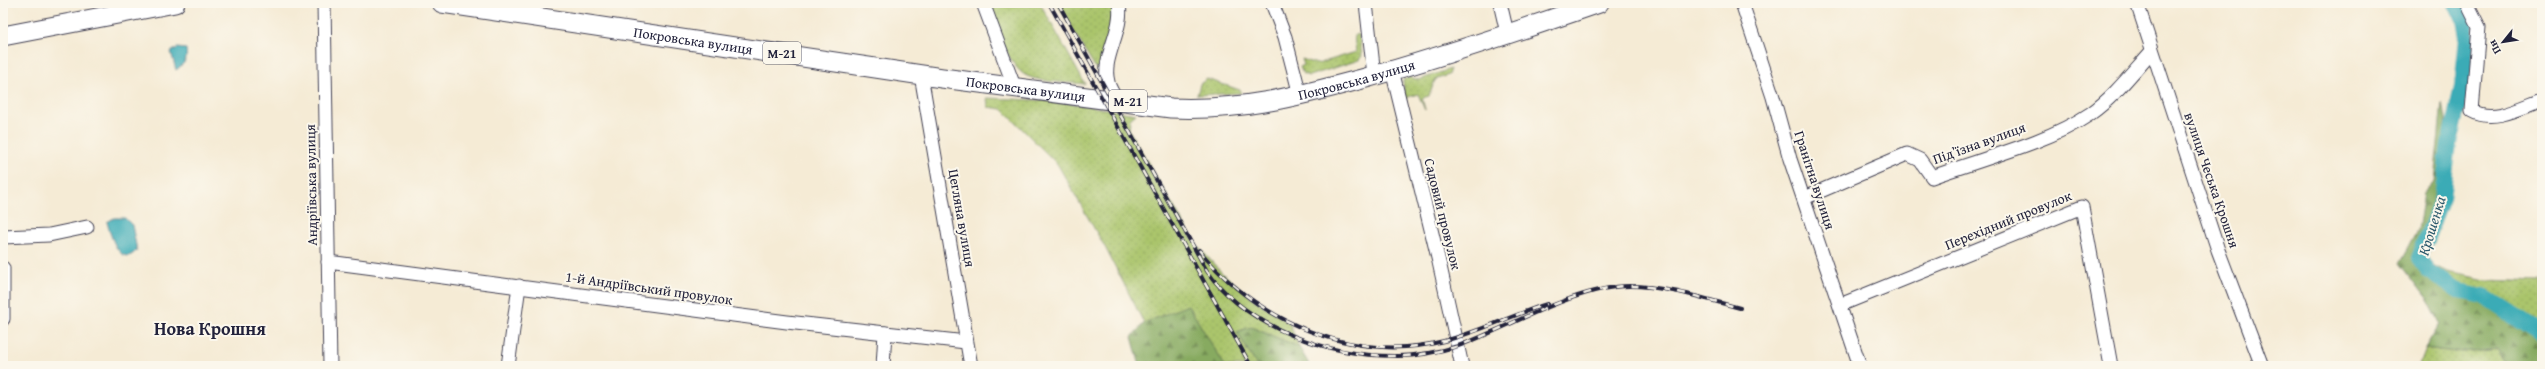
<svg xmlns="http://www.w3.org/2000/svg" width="2545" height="369" viewBox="0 0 2545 369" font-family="'Gentium Book Plus',serif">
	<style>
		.grass { fill: url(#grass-dots); stroke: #667454 }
		.forest { fill: url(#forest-firs); stroke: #54664e }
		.water { fill: #3aabb6; stroke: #2e6678 }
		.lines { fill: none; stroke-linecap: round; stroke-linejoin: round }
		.river { stroke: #3aabb6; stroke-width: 16 }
		.minor-casing { stroke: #424052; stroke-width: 15 }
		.highway-casing { stroke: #424052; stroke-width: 21 }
		.minor { stroke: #fff; stroke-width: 13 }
		.highway { stroke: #fff; stroke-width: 19 }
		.rail-casing { stroke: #22223b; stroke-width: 4 }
		.rail { stroke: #fbf7ec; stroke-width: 2.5; stroke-dasharray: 8; stroke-linecap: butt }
		.labels { text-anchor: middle; stroke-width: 4; stroke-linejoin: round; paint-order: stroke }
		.shield { fill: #fbf7ec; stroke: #636270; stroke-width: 1 }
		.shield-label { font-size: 13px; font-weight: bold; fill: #22223b }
		.street-label { font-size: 14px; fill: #22223b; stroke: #fbf7ec }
		.water-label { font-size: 15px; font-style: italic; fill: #2c596c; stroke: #fbf7ec }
		.district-label { font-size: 18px; font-weight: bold; fill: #22223b; stroke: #fbf7ec }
	</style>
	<defs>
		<pattern id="grass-dots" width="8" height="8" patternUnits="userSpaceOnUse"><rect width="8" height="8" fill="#aac56c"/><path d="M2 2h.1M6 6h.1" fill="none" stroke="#92a95e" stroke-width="1.8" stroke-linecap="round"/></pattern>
		<pattern id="forest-firs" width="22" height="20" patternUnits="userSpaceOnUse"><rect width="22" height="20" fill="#87aa60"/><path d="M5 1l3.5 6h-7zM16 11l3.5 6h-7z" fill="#6e8a50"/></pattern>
	</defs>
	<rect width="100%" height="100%" fill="#fbf7ec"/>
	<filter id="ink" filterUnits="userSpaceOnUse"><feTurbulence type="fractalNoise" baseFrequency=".025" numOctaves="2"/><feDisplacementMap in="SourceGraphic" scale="8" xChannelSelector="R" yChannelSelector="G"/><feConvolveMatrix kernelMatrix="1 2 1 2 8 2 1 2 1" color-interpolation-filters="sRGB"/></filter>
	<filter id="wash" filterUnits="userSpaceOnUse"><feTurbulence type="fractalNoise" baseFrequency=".012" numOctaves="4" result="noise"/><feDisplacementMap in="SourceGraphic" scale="16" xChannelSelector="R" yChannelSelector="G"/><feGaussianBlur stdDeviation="0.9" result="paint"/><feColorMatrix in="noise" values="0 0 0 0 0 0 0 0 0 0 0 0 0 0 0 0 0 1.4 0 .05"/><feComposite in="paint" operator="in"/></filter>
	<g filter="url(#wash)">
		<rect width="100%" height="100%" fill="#f5ebd5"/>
		<g class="grass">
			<path d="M988,3H1040L1085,84C1067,82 1044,83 1027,76C1007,67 996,23 988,3Z"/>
			<path d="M1057,3H1115L1103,81Z"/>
			<path d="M1359,34L1362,56L1359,60L1309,76L1303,74L1300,67L1304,65L1302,59L1317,64L1356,52L1354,35Z"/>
			<path d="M1450,69L1448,75L1435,80L1429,96L1422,98L1425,110L1418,94L1408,97L1405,102L1403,80L1410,77L1419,80Z"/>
			<path d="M1207,79L1240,90L1242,93L1197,95L1200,84Z"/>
			<path d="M987,98L1057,101L1136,114L1130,119L1129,130L1195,243L1222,273L1255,300L1289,322L1299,347L1251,327L1237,332L1257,366H1225L1188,306L1144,323L1106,249L1058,165L1002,109L988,107Z"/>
			<path d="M2419,258L2448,272L2486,280L2542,282V334L2484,296L2458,291L2429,271Z"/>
			<path d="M2425,348L2463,353L2496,349L2508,366H2418Z"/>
		</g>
		<g class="forest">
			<path d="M2442,102L2449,144L2442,198L2419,258L2429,271L2458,291L2484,296L2542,334V366H2508L2496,349L2463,353L2425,348L2440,323L2429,301L2400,263L2418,230L2424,194L2434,181Z"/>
			<path d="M1188,305L1225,366H1140L1132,337L1144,323Z"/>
			<path d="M1251,327L1299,347L1310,366H1257L1237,332Z"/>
		</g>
		<g class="water">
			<path d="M177,48L186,49C188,60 184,64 176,70L171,52Z"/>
			<path d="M114,218H125L132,225L137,250C120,270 110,234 107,222Z"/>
		</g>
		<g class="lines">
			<path class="river" d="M2456,3L2464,20L2467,37L2462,87L2449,144L2442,198L2419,258L2429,271L2458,291L2484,296L2542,334"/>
		</g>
	</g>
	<g filter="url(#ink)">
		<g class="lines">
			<defs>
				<g id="minor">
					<path d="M324,3L330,366"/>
					<path d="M983,3L1014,86"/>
					<path d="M1272,3L1285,37L1300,95"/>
					<path d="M1366,3L1374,75"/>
					<path d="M1500,3L1507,33"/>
					<path d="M1742,3L1773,97L1790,159L1860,366"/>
					<path d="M2137,3L2218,250L2262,366"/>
					<path d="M2467,3L2479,27L2472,111C2493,123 2521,108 2542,100"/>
					<path d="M1392,70L1439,262L1462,366"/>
					<path d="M921,75L971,366"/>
					<path d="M1116,99C1113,93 1109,88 1108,82C1101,57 1124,31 1119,3"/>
					<path d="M1804,198L1907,154L1920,160L1932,177C1981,159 2047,143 2090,114C2114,97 2132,73 2152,51"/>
					<path d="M3,237L49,235L87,227"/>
					<path d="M328,262L787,322L966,342"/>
					<path d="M3,268V319"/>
					<path d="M1840,305L2082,207L2111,366"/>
					<path d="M508,366L519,286"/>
					<path d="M883,366L885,333"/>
				</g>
				<g id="highway">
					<path id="s1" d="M442,3L942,78L1171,108C1241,111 1295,97 1362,79C1442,57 1521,30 1599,3"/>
					<path d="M3,36L175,3"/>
				</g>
			</defs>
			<use href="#minor" class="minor-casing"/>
			<use href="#highway" class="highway-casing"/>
			<use href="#minor" class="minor"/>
			<use href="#highway" class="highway"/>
			<defs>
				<g id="rail">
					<path d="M1049,3L1251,366"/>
					<path d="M1058,3L1207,271C1247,328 1330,357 1398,356C1418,356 1438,352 1458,346C1508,328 1577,286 1630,286C1666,286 1705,299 1740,308"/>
					<path d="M1199,250C1257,321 1352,364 1444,341C1479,332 1512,315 1547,304"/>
				</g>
			</defs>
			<use href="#rail" class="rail-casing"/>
			<use href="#rail" class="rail"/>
		</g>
	</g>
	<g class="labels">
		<g class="shield">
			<rect x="763" y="42" width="38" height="22" rx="3"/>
			<rect x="1109" y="90" width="38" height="22" rx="3"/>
		</g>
		<g class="shield-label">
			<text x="782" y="58">М-21</text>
			<text x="1128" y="106">М-21</text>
		</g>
		<g class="street-label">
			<text dy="5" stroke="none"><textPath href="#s1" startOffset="254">Покровська вулиця</textPath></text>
			<text dy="5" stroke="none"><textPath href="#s1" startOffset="925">Покровська вулиця</textPath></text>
			<text dy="5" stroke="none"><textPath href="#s1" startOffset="590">Покровська вулиця</textPath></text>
			<text transform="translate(1979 143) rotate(-20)" y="5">Підʼїзна вулиця</text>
			<text transform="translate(1815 180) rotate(72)" y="5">Гранітна вулиця</text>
			<text transform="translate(2212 180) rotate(71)" y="5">вулиця Чеська Крошня</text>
			<text transform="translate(311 185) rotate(-91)" y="5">Андріївська вулиця</text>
			<text transform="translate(1443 214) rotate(76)" y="5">Садовий провулок</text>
			<text transform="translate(962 218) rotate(80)" y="5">Цегляна вулиця</text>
			<text transform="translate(2008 220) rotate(-22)" y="5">Перехідний провулок</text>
			<text transform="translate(649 288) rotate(8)" y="5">1-й Андріївський провулок</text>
		</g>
		<g class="water-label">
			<text transform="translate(2432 226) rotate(-73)" y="5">Крошенка</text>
		</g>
		<g class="district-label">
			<text x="210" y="335">Нова Крошня</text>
		</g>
	</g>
	<rect width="2545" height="369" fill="none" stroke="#fbf7ec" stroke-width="16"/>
	<g transform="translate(2503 42) rotate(240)" stroke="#fbf7ec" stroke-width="3" paint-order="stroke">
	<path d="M0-3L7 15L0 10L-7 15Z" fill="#22223b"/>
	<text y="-6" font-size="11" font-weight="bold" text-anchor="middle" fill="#22223b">Пн</text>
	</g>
</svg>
